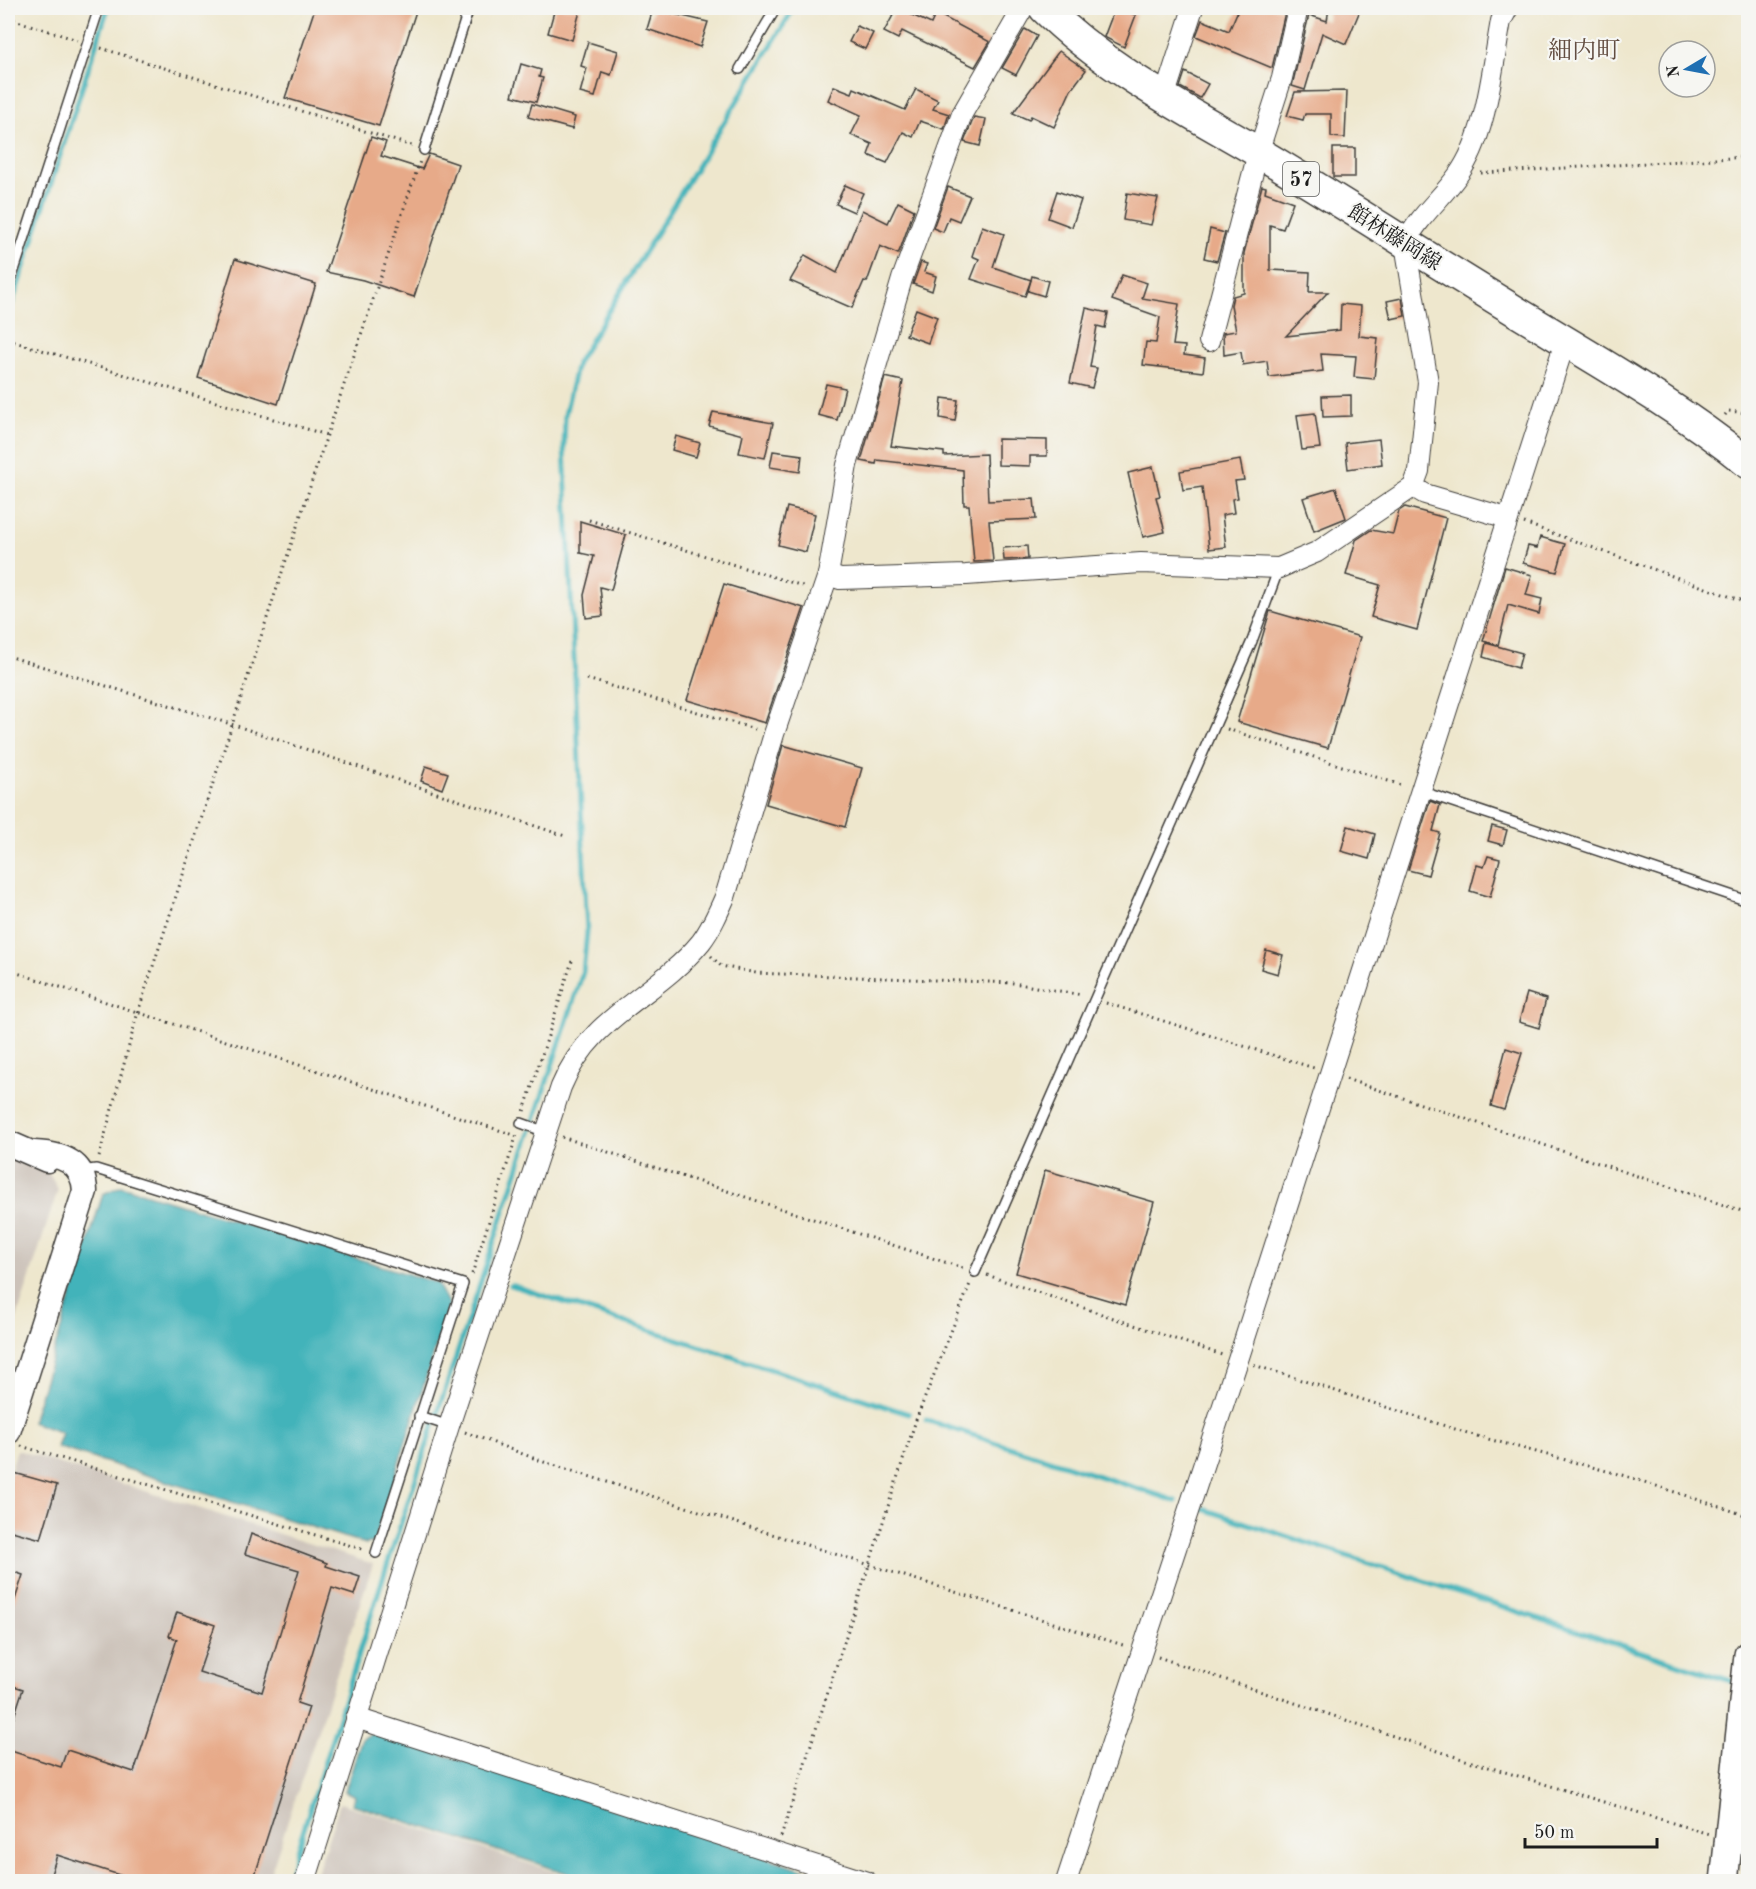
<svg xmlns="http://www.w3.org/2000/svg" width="1756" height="1889" viewBox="0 0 1756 1889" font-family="'Old Standard TT','Noto Serif JP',serif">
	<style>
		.industrial { fill: #ccc2b9 }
		.water { fill: #43b3ba; stroke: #30686b; stroke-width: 1.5 }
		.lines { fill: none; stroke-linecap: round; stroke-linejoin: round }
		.stream { stroke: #43b3ba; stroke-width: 5 }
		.building { fill: #e7aa89 }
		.service-casing { stroke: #3c3a37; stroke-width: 12 }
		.minor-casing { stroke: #3c3a37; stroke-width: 22 }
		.tertiary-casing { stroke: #3c3a37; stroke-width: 27 }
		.secondary-casing { stroke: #3c3a37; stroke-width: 30 }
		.primary-casing { stroke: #3c3a37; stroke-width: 33 }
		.path { stroke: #3c3a37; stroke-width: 3; stroke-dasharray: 1.5 4.5; stroke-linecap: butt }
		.service { stroke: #fff; stroke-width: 9 }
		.minor { stroke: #fff; stroke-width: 20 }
		.tertiary { stroke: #fff; stroke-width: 24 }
		.secondary { stroke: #fff; stroke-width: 27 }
		.primary { stroke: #fff; stroke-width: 30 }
		.labels { text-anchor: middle; stroke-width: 4.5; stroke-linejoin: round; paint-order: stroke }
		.shield { fill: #f6f6f2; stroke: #5d5d5c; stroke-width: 1.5 }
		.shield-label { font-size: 20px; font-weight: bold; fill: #1c1c1c }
		.street-label { font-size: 21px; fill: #1c1c1c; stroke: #f6f6f2 }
		.quarter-label { font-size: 24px; fill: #634e42; stroke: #f6f6f2 }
	</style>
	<rect width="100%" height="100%" fill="#f6f6f2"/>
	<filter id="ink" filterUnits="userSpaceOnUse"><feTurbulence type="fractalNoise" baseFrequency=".0167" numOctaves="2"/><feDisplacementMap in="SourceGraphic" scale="12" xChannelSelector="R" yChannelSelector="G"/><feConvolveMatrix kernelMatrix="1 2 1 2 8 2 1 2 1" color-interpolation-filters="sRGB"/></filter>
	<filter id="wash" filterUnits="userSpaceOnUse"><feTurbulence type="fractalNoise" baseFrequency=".008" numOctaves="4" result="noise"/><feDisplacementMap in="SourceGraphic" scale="24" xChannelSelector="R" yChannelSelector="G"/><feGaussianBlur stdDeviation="1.35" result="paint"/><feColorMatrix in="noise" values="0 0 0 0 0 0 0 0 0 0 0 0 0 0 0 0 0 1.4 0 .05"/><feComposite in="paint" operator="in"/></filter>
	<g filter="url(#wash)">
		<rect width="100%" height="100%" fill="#eee7cd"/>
		<g class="industrial">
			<path d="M8,1157L46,1169L58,1189L8,1346Z"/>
			<path d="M17,1450L373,1564L268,1881L8,1882V1478Z"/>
			<path d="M340,1803L583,1881L314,1882Z"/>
		</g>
		<g class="water">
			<path d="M121,1186L437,1283L449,1305L374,1542L366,1544L57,1447L62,1433L32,1422L103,1194Z"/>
			<path d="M375,1733L840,1881H592L352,1804L355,1796L345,1791L362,1738Z"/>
		</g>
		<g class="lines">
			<g class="stream">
				<path d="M8,316L108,8"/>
				<path d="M511,1285L909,1414"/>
				<path d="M926,1420L1176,1501"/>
				<path d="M1203,1509L1737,1683"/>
				<path d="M287,1882L380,1587L583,972L587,932L564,448L565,415L577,363L794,8"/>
			</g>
		</g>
		<g id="blocks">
			<g class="building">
				<path d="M315,8H417L379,126L285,98Z"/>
				<path d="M555,8H581L572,40L548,33Z"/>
				<path d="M897,8L931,24L936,13L990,42L975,67L902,31L898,39L884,32Z"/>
				<path d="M1115,8L1136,15L1124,47L1104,37Z"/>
				<path d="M1239,8H1286L1272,68L1196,36L1202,20L1229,31Z"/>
				<path d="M1329,8H1361L1346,44L1322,33L1305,90L1292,86L1309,15L1327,21Z"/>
				<path d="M653,9L708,22L700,47L647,29Z"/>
				<path d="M857,26L873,33L865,49L849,42Z"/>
				<path d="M1025,29L1037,36L1016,75L1002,68Z"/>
				<path d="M588,42L618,51L611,75L602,72L595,97L580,93L587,68L581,66Z"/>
				<path d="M1059,51L1086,70L1071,90L1054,127L1031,116L1029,120L1013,113Z"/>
				<path d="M521,64L541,70L539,77L543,78L536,102L512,96Z"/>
				<path d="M1185,72L1208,84L1200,98L1180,87Z"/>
				<path d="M834,86L852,93L854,88L905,110L916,89L938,100L933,109L949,114L944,129L920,121L913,137L903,132L887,163L868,155L872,144L851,135L861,115L828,100Z"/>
				<path d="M1347,91L1345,138L1331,137V114H1305L1303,120L1287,116L1295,92Z"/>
				<path d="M532,104L575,117L572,129L528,117Z"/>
				<path d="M974,117L986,119L980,146L964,142Z"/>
				<path d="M371,137L386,142L381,156L422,169L429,154L458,164L414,297L363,280L326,272Z"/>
				<rect x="1333" y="148" width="22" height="29"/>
				<path d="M845,185L863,193L854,212L836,204Z"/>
				<path d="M1262,186L1266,187L1265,192L1293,202L1283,229L1270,225V270L1310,272L1309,292H1328L1286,336L1340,330L1341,304L1361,306L1359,336L1378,338L1374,379L1354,377L1356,356L1321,354L1323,371L1269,377L1267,361L1243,365L1241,352L1224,355L1223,333L1236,331L1231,305L1233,296L1244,293V253Z"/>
				<path d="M948,187L970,196L959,221L949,217L943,232L933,228Z"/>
				<path d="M1057,191L1081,200L1072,227L1048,218Z"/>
				<path d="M1127,193L1158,198L1151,225L1123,220Z"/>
				<path d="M898,202L914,210L901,247L898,254L880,246L867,282L864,281L852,308L790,281L805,255L837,273L862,210L888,223Z"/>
				<path d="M982,226L1004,234L993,267L1031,280L1025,296L971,279L979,259L972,256Z"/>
				<path d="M1210,229L1225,233L1217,261L1204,258Z"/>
				<path d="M235,259L316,284L278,404L198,378Z"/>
				<path d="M921,262L927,264L924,272L936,276L932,291L913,284Z"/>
				<path d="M1122,275L1147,283L1142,298L1179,304L1173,345L1185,346L1184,355L1205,358L1203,372L1143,365L1146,342L1156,343L1160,317L1112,300Z"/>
				<path d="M1032,276L1048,281L1044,296L1028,291Z"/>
				<path d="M1402,298L1405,316L1391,319L1387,301Z"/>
				<path d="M1086,308L1108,313L1105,328L1097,326L1090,367L1097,368L1092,388L1070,383Z"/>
				<path d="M916,309L937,317L928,343L906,335Z"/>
				<path d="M885,377L903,381L891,446L944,452V456L986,454L988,501L1034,499L1036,519L989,521L993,561L974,562L969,505H964L963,470L877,460L876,464L861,461Z"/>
				<path d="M826,384L845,388L837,420L818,415Z"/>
				<path d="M1351,395V416L1323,417L1322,396Z"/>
				<path d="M942,398L958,400L955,421L940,418Z"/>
				<path d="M713,412L773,423L765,458L739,453L743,435L709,426Z"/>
				<path d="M1315,413L1320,448L1302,450L1297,415Z"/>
				<path d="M676,436L700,443L696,457L672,450Z"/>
				<path d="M998,439L1047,440V456H1030V466L998,465Z"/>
				<path d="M1379,439L1382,464L1348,469L1345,443Z"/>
				<path d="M773,451L802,455L800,472L770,467Z"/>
				<path d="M1240,460L1244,480L1235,481L1238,498L1232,499L1234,513L1222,515L1226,547L1209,549L1202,487L1183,490L1180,471Z"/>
				<path d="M1153,467L1160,496L1156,497L1165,532L1143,537L1128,473Z"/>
				<path d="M1336,488L1346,518L1314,531L1303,498Z"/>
				<path d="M787,507L815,514L806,552L778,545Z"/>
				<path d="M1405,507L1446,518L1417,630L1371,617L1380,585L1346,575L1356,540L1371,530L1393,534L1399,511Z"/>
				<path d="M580,521L626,535L611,590L600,587L603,616L586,618L584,595L594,556L580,553Z"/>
				<path d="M1540,537L1565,544L1557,572L1523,563L1528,546L1537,548Z"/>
				<path d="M1027,546L1028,559L1004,560L1003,548Z"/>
				<path d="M1505,567L1532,575L1526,595L1542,599L1539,614L1508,605L1498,645L1483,641Z"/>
				<path d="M724,584L804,608L765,723L687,700Z"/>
				<path d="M1270,611L1360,637L1328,748L1237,722Z"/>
				<path d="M1486,643L1522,653L1518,668L1483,657Z"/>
				<path d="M783,745L862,768L845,827L766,804Z"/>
				<path d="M426,766L448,773L442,789L421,781Z"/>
				<path d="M1430,801L1440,805L1433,831L1440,833L1428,875L1408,870Z"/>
				<path d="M1348,826L1375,834L1369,859L1341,851Z"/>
				<path d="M1492,826L1507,830L1503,845L1488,841Z"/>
				<path d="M1488,856L1500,859L1490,897L1470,891L1477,865L1484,867Z"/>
				<path d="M1266,950L1283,955L1278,974L1261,969Z"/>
				<path d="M1527,993L1546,999L1539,1028L1519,1022Z"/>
				<path d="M1506,1048L1522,1053L1504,1110L1491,1106Z"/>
				<path d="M1045,1170L1154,1202L1125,1305L1016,1273Z"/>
				<path d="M11,1472L57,1485L41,1539L8,1530V1484Z"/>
				<path d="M251,1534L327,1563L326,1566L360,1577L354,1595L332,1588L297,1703L309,1707L253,1881H138L57,1855L49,1881H25L8,1876V1750L61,1767L67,1750L134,1772L177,1639L169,1636L177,1612L215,1625L199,1672L262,1692L299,1570L245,1554Z"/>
				<path d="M8,1570L23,1575L10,1615H8Z"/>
				<path d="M8,1684L23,1689L10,1729H8Z"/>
			</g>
		</g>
	</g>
	<g filter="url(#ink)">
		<use href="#blocks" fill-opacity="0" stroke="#3c3a37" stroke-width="1.5"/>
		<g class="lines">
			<defs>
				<g id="service">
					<path d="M740,69L776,8"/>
					<path d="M424,150L469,8"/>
					<path d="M8,289L99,8"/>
					<path d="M1420,791L1748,901"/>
					<path d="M521,1123L546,1132"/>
					<path d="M81,1171L96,1169L463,1284L376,1553"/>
					<path d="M975,1272L1252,641L1279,568"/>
					<path d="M419,1416L449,1426"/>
				</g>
				<g id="minor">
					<path d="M1164,98L1193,8"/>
					<path d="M1209,341L1258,153L1282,78L1298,8"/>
					<path d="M1413,487L1425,494L1507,518"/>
					<path d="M828,575L840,579L966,575L1141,563L1279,568L1317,552L1413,487L1419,471L1428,382L1405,244C1418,217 1441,199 1458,175C1487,135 1492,69 1501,21L1508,8"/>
					<path d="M356,1718L867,1882"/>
					<path d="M305,1882L449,1426L561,1087C591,1014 655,998 701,942C711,929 718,913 725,897L774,734L828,575L847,465L902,279L962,114L1023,8"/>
					<path d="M1066,1882L1238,1360L1565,342"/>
				</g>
				<g id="tertiary">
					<path d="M8,1143L47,1160"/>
					<path d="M8,1432L85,1191C84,1161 60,1154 34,1153"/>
				</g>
				<path id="secondary" d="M1724,1882L1748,1655"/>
				<path id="primary" d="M1044,8C1106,69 1183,108 1258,152C1345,204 1430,259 1517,312C1596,360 1676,405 1748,463"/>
			</defs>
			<use href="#service" class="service-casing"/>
			<use href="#minor" class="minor-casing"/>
			<use href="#tertiary" class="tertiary-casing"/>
			<use href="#secondary" class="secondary-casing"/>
			<use href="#primary" class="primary-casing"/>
			<g class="path">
				<path d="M8,18L77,40"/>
				<path d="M101,48L412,146"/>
				<path d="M1481,173L1748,157"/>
				<path d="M8,340L327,435"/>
				<path d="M1725,415L1728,411L1748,413"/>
				<path d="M589,520L806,587"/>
				<path d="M1524,523L1748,603"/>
				<path d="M8,656L234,725L565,836"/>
				<path d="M587,679L758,730"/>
				<path d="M1227,729L1404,786"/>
				<path d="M711,956L721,966L756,973L1013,983L1082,995"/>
				<path d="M8,970L514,1135"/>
				<path d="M1106,1003L1314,1068"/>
				<path d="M1346,1079L1748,1213"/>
				<path d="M524,1111L573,958"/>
				<path d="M562,1137L963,1268"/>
				<path d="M99,1157L138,1012L327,435L420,161"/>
				<path d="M472,1274L517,1134"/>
				<path d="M987,1275L1222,1355"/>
				<path d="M1254,1365L1477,1436L1629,1477L1748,1516"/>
				<path d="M465,1432L544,1462L1126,1646"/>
				<path d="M21,1446L365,1550"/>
				<path d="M1158,1657L1459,1758L1709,1834"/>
				<path d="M781,1837L916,1420L970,1284"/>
			</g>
			<use href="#service" class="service"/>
			<use href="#minor" class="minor"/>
			<use href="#tertiary" class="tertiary"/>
			<use href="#secondary" class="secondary"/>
			<use href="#primary" class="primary"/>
		</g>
	</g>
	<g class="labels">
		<rect class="shield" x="1283" y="162" width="36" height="34" rx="4.5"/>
		<g class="shield-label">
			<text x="1301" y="186">57</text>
		</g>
		<g class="street-label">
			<text transform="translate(1395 237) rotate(32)" y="7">館林藤岡線</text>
		</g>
		<g class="quarter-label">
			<text x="1584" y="58">細内町</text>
		</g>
	</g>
	<rect width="1756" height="1889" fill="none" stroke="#f6f6f2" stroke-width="30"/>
	<g transform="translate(1687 69) rotate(260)"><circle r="28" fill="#f6f6f2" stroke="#9f9f9c" stroke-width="1.5"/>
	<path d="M0-4.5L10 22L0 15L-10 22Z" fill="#1f6fb2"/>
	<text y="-9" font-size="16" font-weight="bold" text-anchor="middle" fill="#1c1c1c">N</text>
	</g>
	<path d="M1525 1838v9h132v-9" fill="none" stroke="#1c1c1c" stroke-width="3"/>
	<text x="1534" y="1838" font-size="18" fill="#1c1c1c" stroke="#f6f6f2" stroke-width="4.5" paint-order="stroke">50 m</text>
</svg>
